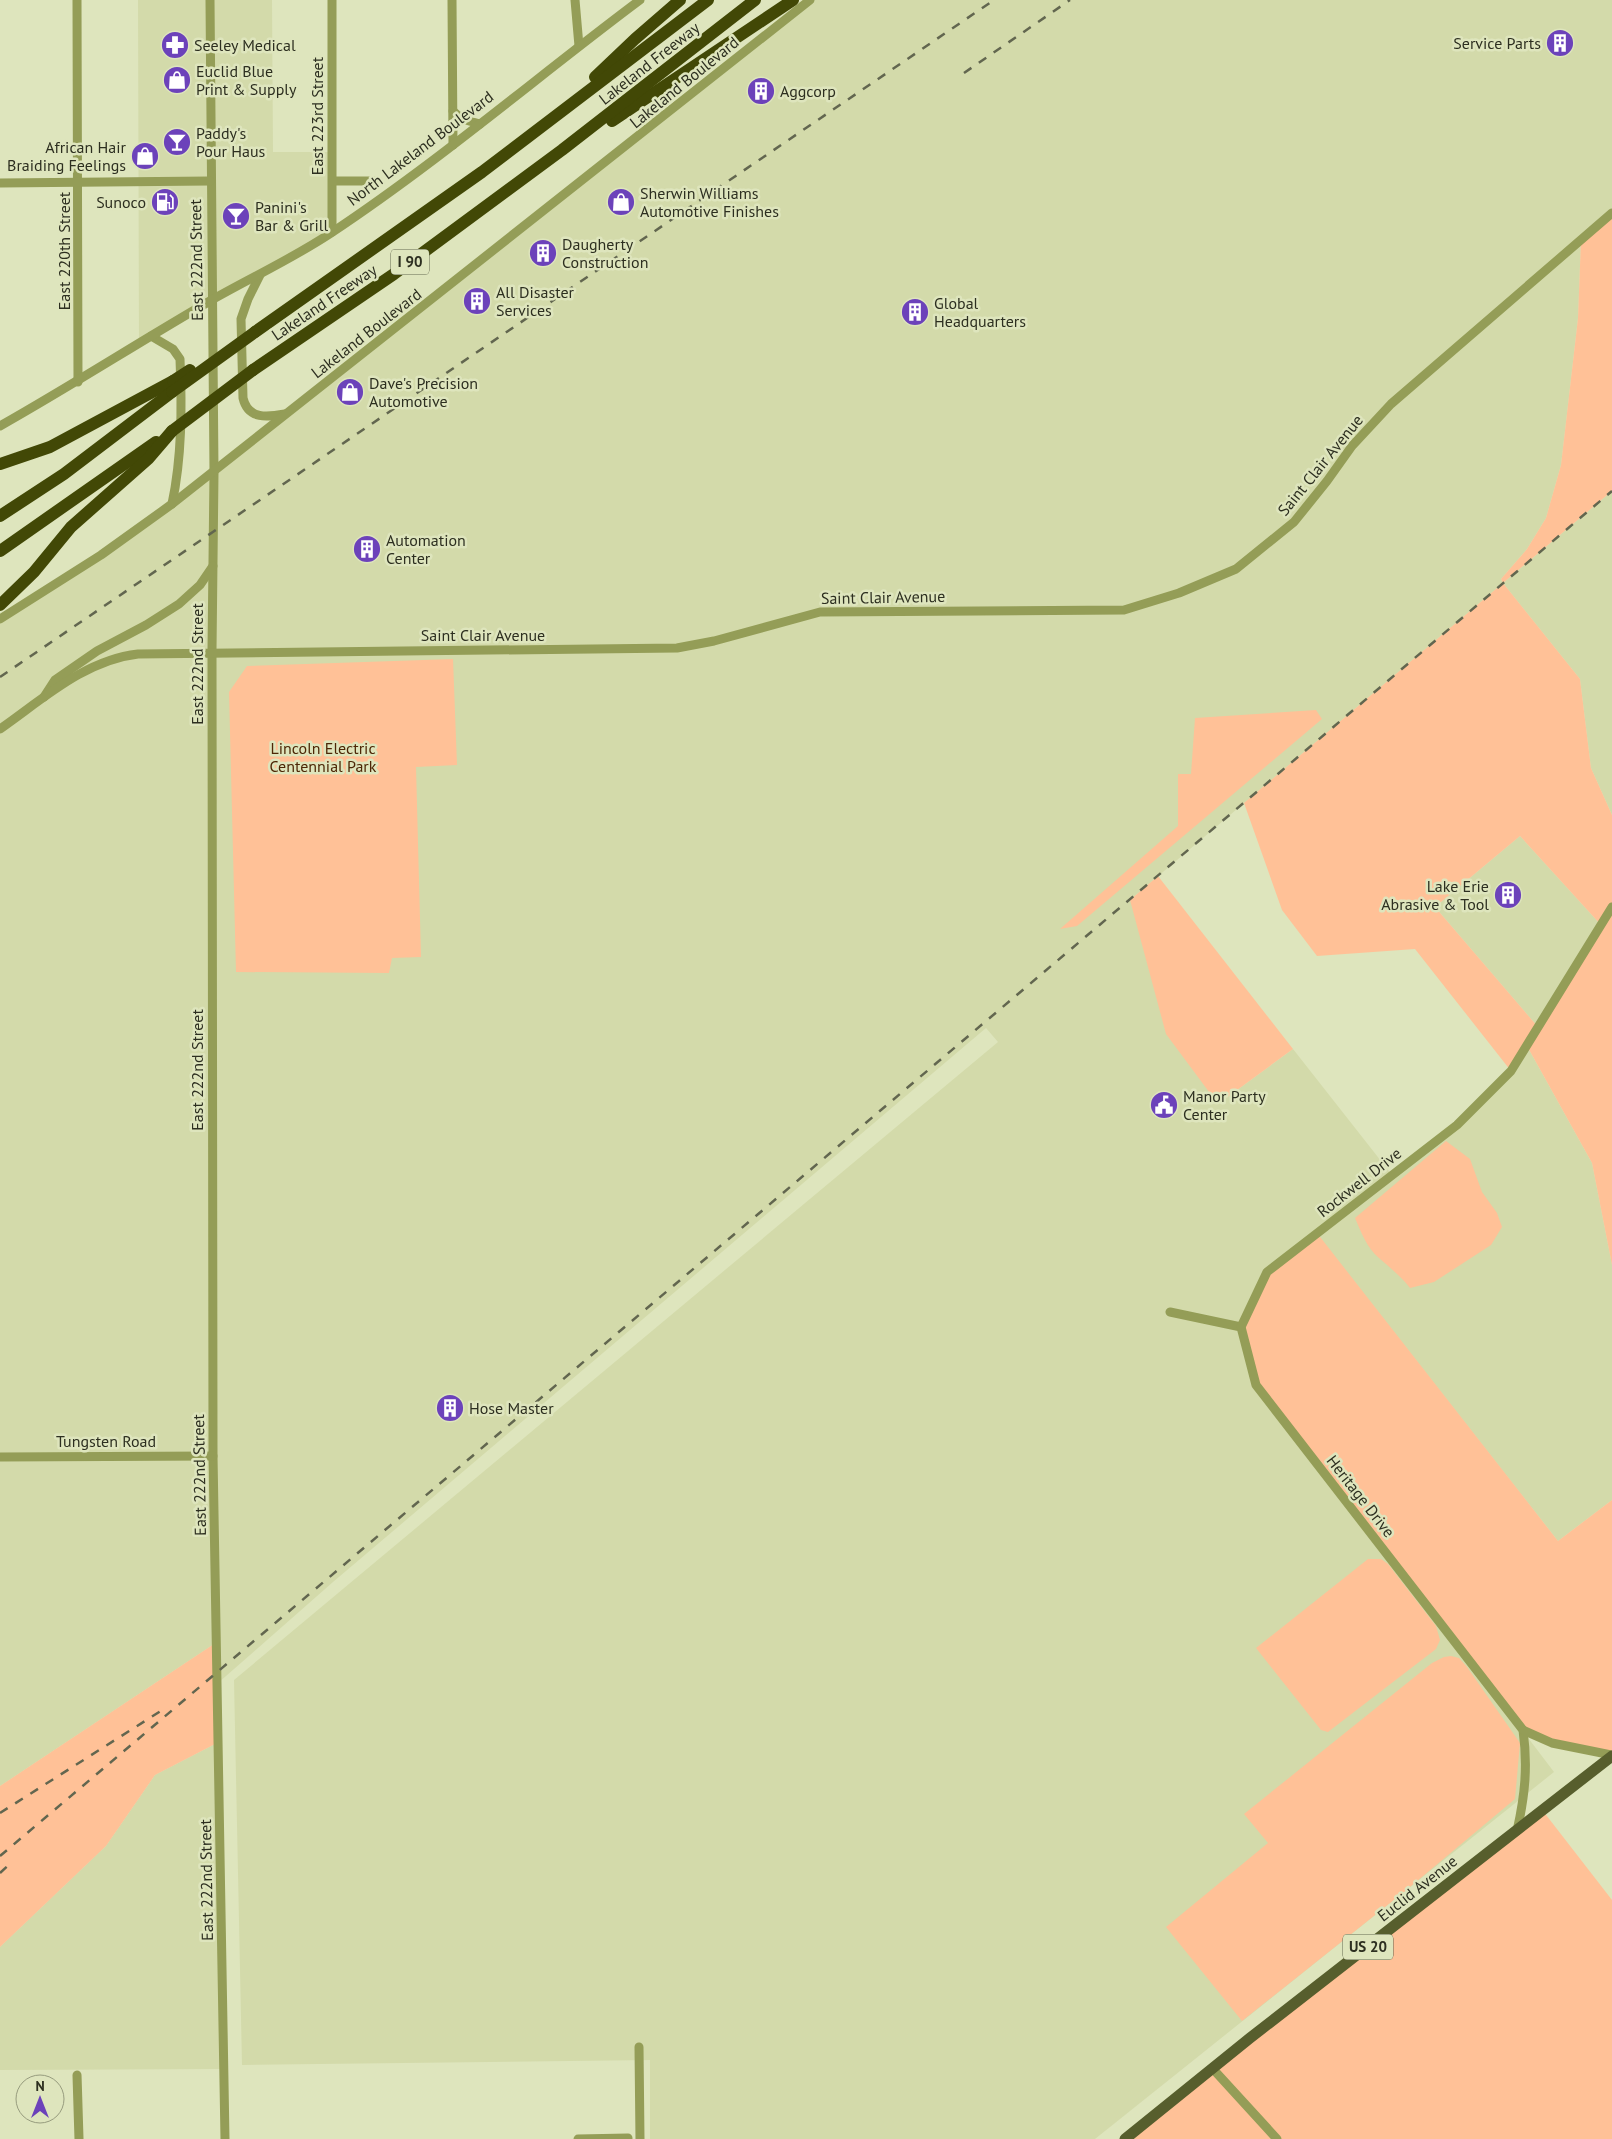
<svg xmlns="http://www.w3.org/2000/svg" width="1612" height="2139" viewBox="0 0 1612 2139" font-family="'PT Sans',sans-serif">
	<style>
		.built { fill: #d3daaa }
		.green { fill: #ffc197; fill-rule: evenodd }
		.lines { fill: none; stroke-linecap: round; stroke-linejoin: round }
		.minor { stroke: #949d57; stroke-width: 9 }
		.major { stroke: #575e2d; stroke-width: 11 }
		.highway { stroke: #424806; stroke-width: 12 }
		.rail { stroke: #62664f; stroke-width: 2.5; stroke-dasharray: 9 9; stroke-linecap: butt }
		.highway-bridge { stroke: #424806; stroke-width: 12 }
		.labels { text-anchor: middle; stroke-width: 5; stroke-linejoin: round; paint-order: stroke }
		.shield { fill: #dee5bd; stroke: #62664f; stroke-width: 1 }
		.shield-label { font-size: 15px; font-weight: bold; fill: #2d2f20 }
		.poi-label { font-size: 16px; fill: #2d2f20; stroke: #dee5bd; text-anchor: start }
		.street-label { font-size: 16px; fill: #2d2f20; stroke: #dee5bd }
		.park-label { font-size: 16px; fill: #4d2706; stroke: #dee5bd }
	</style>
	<rect width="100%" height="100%" fill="#dee5bd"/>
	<g class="built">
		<path d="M138,0H272L273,152H332V232L139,344Z"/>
		<path d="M810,0H1612V213L1581,239L1578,318L1561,465L1546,518L1527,549L1501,579L1503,583L1612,491V815L1591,768L1580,679L1503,583L1130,900L1218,1104L1293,1049L1392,1175L1457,1125L1511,1071L1527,1046L1592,1163L1612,1265V1500L1558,1541L1317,1234L1255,1379L1554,1772L1095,2139H650V2060L242,2065L234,1680L998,1042L986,1028L333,1582L218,1683L217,1642L0,1786V619L101,555Z"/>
		<path d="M1520,836L1601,925L1538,1027L1435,907Z"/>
		<path d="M219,1742L223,2069L0,2070V1947L106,1846L155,1775Z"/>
	</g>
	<g class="green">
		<path d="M1612,213V491L1503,583L1580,679L1591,768L1612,815V1265L1592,1163L1527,1046L1511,1071L1415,949L1317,956L1282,910L1244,803L1503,583L1501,579L1527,549L1546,518L1561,465L1578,318L1581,239ZM1520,836L1601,925L1538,1027L1435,907Z"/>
		<path d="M453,659L457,765L416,767L421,957L392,958L389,973L236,972L229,692L247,666Z"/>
		<path d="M1316,710L1322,719L1077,926L1060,929L1178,826V774H1191L1195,718Z"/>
		<path d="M1158,876L1293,1049L1218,1104L1166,1034L1130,900Z"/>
		<path d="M1446,1141L1470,1159L1482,1192L1497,1213L1502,1227L1491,1245L1434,1282L1410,1288C1401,1276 1390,1268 1379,1258C1367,1248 1361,1232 1355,1218Z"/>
		<path d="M1317,1233L1558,1541L1612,1500V1755L1587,1749L1523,1730L1256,1385L1241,1327L1267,1272Z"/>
		<path d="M1368,1559H1381L1388,1564L1436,1626L1440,1640L1436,1649L1328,1732L1321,1730L1256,1648Z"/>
		<path d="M217,1642L219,1742L155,1775L106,1846L0,1947V1786Z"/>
		<path d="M1451,1656L1459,1658L1467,1667L1520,1743L1515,1799L1404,1892L1242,2021L1166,1927L1268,1843L1244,1814L1432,1663L1444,1657Z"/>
		<path d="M1543,1811L1612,1900V2139H1125Z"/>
	</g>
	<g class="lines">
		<g class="minor">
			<path d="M77,0L78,382"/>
			<path d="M210,0L214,472L212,651L213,1456L225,2139"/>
			<path d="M332,0V232"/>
			<path d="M452,0L453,145"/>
			<path d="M575,0L579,46"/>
			<path d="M453,111L462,119L480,124"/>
			<path d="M333,181H378"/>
			<path d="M0,183L210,181"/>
			<path d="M260,275L248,299L241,319L243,398C248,420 268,417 285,414"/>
			<path d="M151,336L173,349L180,359C182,407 182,457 172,504"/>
			<path d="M0,426C71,386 139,342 210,301C250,278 292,259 331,233C438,162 537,77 640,0"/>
			<path d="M0,619L101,555L172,504L810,0"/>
			<path d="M44,697L55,680L97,651L146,625L179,604L200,585L213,566"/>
			<path d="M0,729C43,699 85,660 138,654L677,648L714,641L820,612L1124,610L1179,593L1236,569L1294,522L1327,481L1352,446L1391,404L1612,213"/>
			<path d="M1170,1312L1241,1327L1256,1385L1523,1730C1528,1766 1525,1795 1517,1831"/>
			<path d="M1241,1327L1267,1272L1457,1125L1511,1071L1612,907"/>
			<path d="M0,1457L213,1456"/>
			<path d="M1523,1730L1552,1743L1612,1755"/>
			<path d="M639,2047L640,2139"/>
			<path d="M1213,2069L1277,2139"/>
			<path d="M77,2075L79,2139"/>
			<path d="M578,2139L628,2138"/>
		</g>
		<path class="major" d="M1125,2139L1250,2038L1612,1756"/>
		<g class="highway">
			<path d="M595,77L635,39L680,0"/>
			<path d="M612,121L793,0"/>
			<path d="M255,332L482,172L708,0"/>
			<path d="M253,370L394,274L562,150L755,0"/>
			<path d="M0,464L50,447L173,381"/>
			<path d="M0,516L64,474L172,392"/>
			<path d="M0,551L156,442"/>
			<path d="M0,605L34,572L71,527L148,459L172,431"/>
		</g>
		<g class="rail">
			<path d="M964,73L1070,0"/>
			<path d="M0,677L994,0"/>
			<path d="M0,1813L167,1707"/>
			<path d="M0,1856L1612,491"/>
			<path d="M0,1873L13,1861"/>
		</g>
		<g class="highway-bridge">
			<path d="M173,381L190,370"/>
			<path d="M172,392L255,332"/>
			<path d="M172,431L253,370"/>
		</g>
	</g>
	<defs>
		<symbol id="building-disc" viewBox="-11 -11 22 22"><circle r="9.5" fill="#6c42ba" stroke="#dee5bd"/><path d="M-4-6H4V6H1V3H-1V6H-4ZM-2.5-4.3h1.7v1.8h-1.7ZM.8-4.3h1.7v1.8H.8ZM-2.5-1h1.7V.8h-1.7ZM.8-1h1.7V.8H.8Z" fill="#fff"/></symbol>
		<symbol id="pharmacy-disc" viewBox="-11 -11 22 22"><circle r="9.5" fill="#6c42ba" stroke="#dee5bd"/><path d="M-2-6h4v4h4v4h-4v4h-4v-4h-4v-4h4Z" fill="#fff"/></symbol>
		<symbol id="shop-disc" viewBox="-11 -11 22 22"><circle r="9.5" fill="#6c42ba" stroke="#dee5bd"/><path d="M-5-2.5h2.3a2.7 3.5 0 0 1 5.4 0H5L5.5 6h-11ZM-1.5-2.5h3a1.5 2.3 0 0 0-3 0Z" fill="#fff"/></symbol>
		<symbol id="bar-disc" viewBox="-11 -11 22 22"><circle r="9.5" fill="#6c42ba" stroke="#dee5bd"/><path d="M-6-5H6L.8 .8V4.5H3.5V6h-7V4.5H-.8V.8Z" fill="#fff"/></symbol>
		<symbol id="fuel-disc" viewBox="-11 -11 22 22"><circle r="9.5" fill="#6c42ba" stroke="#dee5bd"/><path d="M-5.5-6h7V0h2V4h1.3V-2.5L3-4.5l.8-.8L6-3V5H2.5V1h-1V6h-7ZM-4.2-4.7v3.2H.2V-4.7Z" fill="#fff"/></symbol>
		<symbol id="civic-disc" viewBox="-11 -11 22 22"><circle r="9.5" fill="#6c42ba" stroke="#dee5bd"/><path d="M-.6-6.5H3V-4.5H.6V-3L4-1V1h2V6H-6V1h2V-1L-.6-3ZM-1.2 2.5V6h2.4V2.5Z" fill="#fff"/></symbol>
	</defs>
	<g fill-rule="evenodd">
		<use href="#building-disc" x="1544" y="27" width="32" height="32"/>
		<use href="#pharmacy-disc" x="159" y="29" width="32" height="32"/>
		<use href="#shop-disc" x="161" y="64" width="32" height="32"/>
		<use href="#building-disc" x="745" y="75" width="32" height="32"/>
		<use href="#bar-disc" x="161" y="126" width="32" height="32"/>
		<use href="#shop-disc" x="129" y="140" width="32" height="32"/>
		<use href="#fuel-disc" x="149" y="186" width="32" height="32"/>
		<use href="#shop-disc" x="605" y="186" width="32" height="32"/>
		<use href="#bar-disc" x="220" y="200" width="32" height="32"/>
		<use href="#building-disc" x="527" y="237" width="32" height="32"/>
		<use href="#building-disc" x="461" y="285" width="32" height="32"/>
		<use href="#building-disc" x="899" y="296" width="32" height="32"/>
		<use href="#shop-disc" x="334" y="376" width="32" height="32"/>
		<use href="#building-disc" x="351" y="533" width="32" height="32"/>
		<use href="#building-disc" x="1492" y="879" width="32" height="32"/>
		<use href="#civic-disc" x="1148" y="1089" width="32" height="32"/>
		<use href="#building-disc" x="434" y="1392" width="32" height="32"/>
	</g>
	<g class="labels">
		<g class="shield">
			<rect x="391" y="249.5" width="38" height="25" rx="4"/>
			<rect x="1343" y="1934.5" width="50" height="25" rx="4"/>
		</g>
		<g class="shield-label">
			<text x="410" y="267">I 90</text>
			<text x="1368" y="1952">US 20</text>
		</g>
		<g class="poi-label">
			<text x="1541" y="49" text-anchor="end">Service Parts</text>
			<text x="194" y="51">Seeley Medical</text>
			<text x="196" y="77">Euclid Blue<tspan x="196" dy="18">Print &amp; Supply</tspan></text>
			<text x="780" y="97">Aggcorp</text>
			<text x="196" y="139">Paddy's<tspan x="196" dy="18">Pour Haus</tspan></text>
			<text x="126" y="153" text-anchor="end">African Hair<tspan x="126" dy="18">Braiding Feelings</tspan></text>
			<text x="640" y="199">Sherwin Williams<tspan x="640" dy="18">Automotive Finishes</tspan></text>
			<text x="146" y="208" text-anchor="end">Sunoco</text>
			<text x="255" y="213">Panini's<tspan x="255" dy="18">Bar &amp; Grill</tspan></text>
			<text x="562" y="250">Daugherty<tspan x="562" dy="18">Construction</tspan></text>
			<text x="496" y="298">All Disaster<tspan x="496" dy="18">Services</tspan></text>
			<text x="934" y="309">Global<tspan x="934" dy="18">Headquarters</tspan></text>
			<text x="369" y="389">Dave's Precision<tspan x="369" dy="18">Automotive</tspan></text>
			<text x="386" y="546">Automation<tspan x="386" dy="18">Center</tspan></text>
			<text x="1489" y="892" text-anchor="end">Lake Erie<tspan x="1489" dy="18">Abrasive &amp; Tool</tspan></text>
			<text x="1183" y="1102">Manor Party<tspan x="1183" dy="18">Center</tspan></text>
			<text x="469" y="1414">Hose Master</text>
		</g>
		<g class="street-label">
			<text transform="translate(649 63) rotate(-38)" y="6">Lakeland Freeway</text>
			<text transform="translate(684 82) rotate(-39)" y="6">Lakeland Boulevard</text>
			<text transform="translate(317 116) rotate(-90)" y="6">East 223rd Street</text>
			<text transform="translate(420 148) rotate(-37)" y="6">North Lakeland Boulevard</text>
			<text transform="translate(64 251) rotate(-90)" y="6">East 220th Street</text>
			<text transform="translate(196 260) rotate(-91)" y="6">East 222nd Street</text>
			<text transform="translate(324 302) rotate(-34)" y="6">Lakeland Freeway</text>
			<text transform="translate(366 333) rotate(-38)" y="6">Lakeland Boulevard</text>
			<text transform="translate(1320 465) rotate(-51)" y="6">Saint Clair Avenue</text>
			<text transform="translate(883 597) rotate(-1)" y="6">Saint Clair Avenue</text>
			<text x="483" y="641">Saint Clair Avenue</text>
			<text transform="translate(197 664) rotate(-90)" y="6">East 222nd Street</text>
			<text transform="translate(197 1070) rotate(-90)" y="6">East 222nd Street</text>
			<text transform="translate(1359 1182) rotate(-38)" y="6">Rockwell Drive</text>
			<text x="106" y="1447">Tungsten Road</text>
			<text transform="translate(199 1475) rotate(-91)" y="6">East 222nd Street</text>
			<text transform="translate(1361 1496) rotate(52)" y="6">Heritage Drive</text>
			<text transform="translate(206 1880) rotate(-91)" y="6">East 222nd Street</text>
			<text transform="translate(1417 1888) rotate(-38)" y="6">Euclid Avenue</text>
		</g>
		<g class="park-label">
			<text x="323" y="754">Lincoln Electric<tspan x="323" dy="18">Centennial Park</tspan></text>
		</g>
	</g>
	<g transform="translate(40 2099)"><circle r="24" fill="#dee5bd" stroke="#979c7e"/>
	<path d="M0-4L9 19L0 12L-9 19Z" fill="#6c42ba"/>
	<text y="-8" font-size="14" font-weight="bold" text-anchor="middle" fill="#2d2f20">N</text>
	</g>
</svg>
